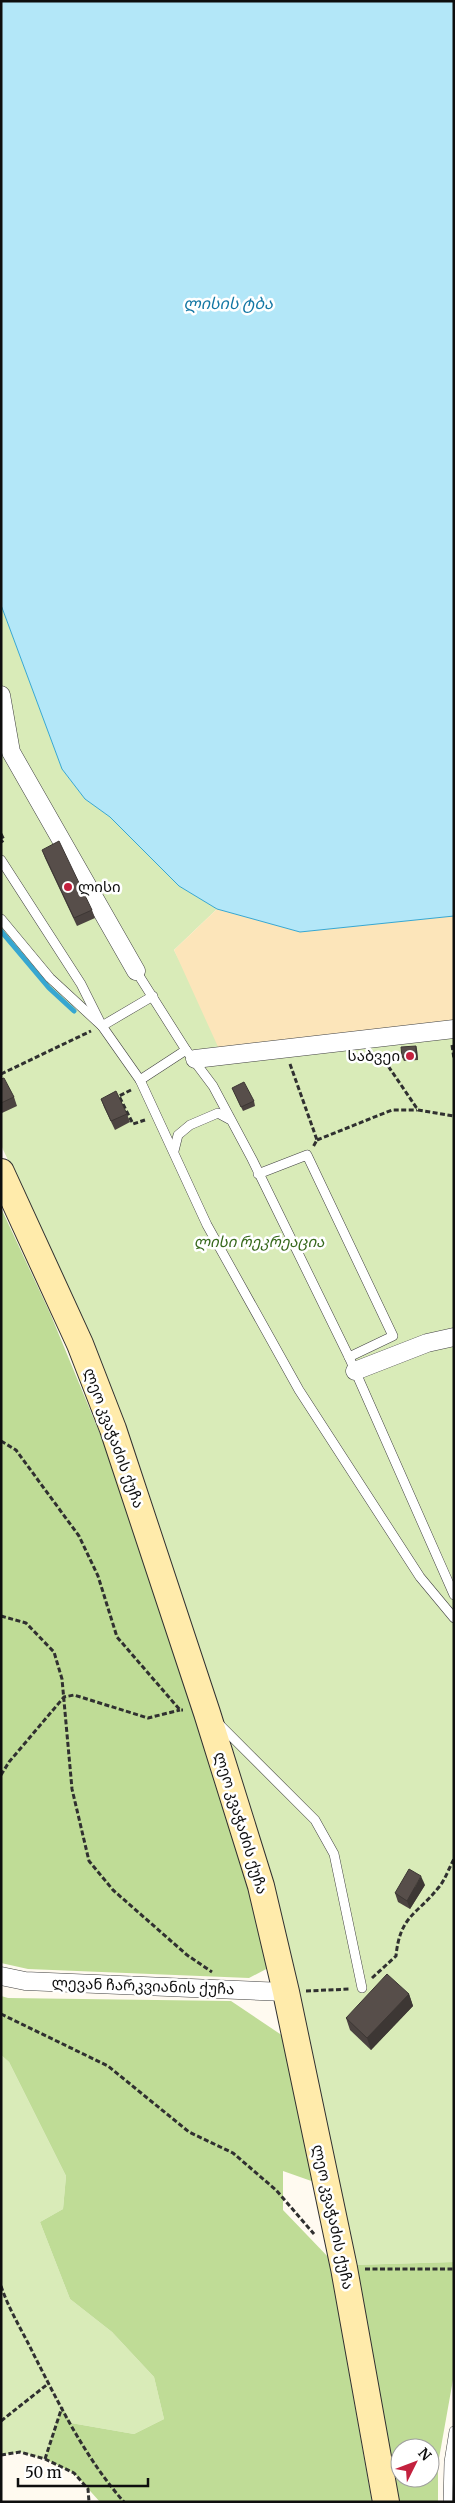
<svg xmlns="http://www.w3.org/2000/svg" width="455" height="2503" viewBox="0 0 455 2503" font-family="Merriweather,'Noto Sans Georgian',serif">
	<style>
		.green { fill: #d9ebb8 }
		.forest { fill: #bfdc96; fill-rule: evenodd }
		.sand { fill: #fce5ba }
		.water { fill: #b3e7f8; stroke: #37a7d1 }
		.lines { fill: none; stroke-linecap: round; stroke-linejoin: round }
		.stream { stroke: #37a7d1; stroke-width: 5 }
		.lane-casing { stroke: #414141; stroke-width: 10 }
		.street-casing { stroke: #414141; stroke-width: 19 }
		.secondary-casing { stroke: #303030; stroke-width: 28 }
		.path { stroke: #303030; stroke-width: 3; stroke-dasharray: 5 2.5; stroke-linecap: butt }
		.lane { stroke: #fff; stroke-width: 9 }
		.street { stroke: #fff; stroke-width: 18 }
		.secondary { stroke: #ffebab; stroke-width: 26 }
		.wall { fill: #4b4340 }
		.shaded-wall { fill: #3d3734 }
		.building { fill: #574e4a; stroke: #3d3734 }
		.poi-dot { fill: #c3213e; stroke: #fff; stroke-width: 2 }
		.labels { text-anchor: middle; stroke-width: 5; stroke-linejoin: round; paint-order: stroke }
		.poi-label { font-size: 15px; fill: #0e0e0e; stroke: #fff; text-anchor: start }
		.park-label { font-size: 15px; font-style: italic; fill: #36681c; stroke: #fff }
		.street-label { font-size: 15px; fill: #0e0e0e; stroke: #fff }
		.water-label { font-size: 16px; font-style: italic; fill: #1377a4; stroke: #fff }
	</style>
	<rect width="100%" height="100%" fill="#fffaf0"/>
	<g class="green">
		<path d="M1,605L62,769L85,799L110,817L179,886L217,909L174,950L189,979L354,1031L454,1020V2262L352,2265L218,1705L139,1464L95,1350L1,1145Z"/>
		<path d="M1,2055L9,2062L66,2176L63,2209L40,2222L70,2299L112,2332L154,2377L164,2419L134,2434L71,2423L62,2408L45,2459L20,2452L1,2455Z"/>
	</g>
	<g class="forest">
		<path d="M1,1208L50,1313L110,1458L252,1888L270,1967L249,1978L28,1969L1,1963Z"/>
		<path d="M1,1996L8,1998L231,2001L289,2040L317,2183L283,2171V2210L331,2260L348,2367L372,2502H100L74,2473L45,2459L62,2407L71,2423L134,2434L164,2419L154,2377L112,2332L70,2299L40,2222L63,2209L66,2176L9,2062L1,2055Z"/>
		<path d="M454,2262V2374L438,2464V2502H393L352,2265ZM400,2448H430V2478H400Z"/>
	</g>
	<path class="sand" d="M217,909L300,932L454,916V1020L219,1049L174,950Z"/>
	<path class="water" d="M1,1H454V916L300,932L217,909L179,886L110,817L85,799L62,769L1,605Z"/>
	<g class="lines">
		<path class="stream" d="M1,931L49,988L74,1011"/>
		<defs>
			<g id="lane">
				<path d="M1,860L81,984L102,1026L153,996"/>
				<path d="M1,919L50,978L102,1026L140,1080L207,1225L299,1390L420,1577L454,1618"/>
				<path d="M136,971L186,1050L213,1086L252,1159L349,1357L454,1595"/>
				<path d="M140,1080L186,1050"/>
				<path d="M174,1151L178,1135L190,1125L218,1113L229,1119"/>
				<path d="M258,1174L307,1155L393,1336L349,1357"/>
				<path d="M219,1724L315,1820L334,1854L362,1988"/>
				<path d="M448,2502L449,2462L454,2431"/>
			</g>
			<g id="street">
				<path d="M1,695L11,752L136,971"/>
				<path d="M195,1059L454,1029"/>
				<path d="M355,1371L427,1343L454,1337"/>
				<path d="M1,1976L25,1981L286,1992"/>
			</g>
			<path id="secondary" d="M1,1172L80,1344L113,1429L207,1713L261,1886L286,1992L344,2268L386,2502"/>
		</defs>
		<use href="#lane" class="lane-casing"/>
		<use href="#street" class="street-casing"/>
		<use href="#secondary" class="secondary-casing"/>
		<g class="path">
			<path d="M1,834L4,840L1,842"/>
			<path d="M452,1045L454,1059"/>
			<path d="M380,1054L418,1110L454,1116"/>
			<path d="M290,1064L317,1140L313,1147"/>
			<path d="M1,1074L91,1031"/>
			<path d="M131,1090L119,1096L133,1124L145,1120"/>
			<path d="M317,1140L392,1110H417"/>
			<path d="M1,1441L16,1450L79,1536L98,1576L117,1637L180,1710H183"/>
			<path d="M1,1616L26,1623L54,1652L62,1679L72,1789L89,1861L113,1890L187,1955L212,1972"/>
			<path d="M1,1775L9,1762L64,1697L74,1695L148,1718L180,1710"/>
			<path d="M372,1978L396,1956C400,1915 417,1915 439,1887C445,1880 449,1868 454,1859"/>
			<path d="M306,1991L350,1989"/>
			<path d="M1,2014L108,2066L189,2132L233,2153L276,2190L314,2234"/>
			<path d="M365,2269H454"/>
			<path d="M1,2286C9,2310 23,2332 34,2355C60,2406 86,2459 124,2502"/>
			<path d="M1,2421L49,2383"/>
			<path d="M1,2455L20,2452L45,2459L74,2473L88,2489L89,2502"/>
			<path d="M45,2459L62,2407"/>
		</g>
		<use href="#lane" class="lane"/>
		<use href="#street" class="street"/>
		<use href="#secondary" class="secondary"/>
	</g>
	<g class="wall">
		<path d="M42,850L92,910L95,918L77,926L45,858Z"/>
		<path d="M416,1046L417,1050L418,1060L404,1061L402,1057Z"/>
		<path d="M1,1079L14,1097L17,1106L2,1113L1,1110Z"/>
		<path d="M232,1088L254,1101L255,1106L243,1111Z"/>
		<path d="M101,1099L127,1114L130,1122L115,1130L104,1107Z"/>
		<path d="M425,1885L410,1909L398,1902L395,1893Z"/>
		<path d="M409,1994L413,2006L371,2050L350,2030L346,2018Z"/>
	</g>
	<g class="shaded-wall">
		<path d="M416,1046L417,1050L418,1060L416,1056Z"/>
		<path d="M421,1876L425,1885L410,1909L407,1901Z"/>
		<path d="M409,1994L413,2006L371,2050L367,2038Z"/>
	</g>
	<g class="building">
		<path d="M59,841L92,910L74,918L42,850Z"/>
		<path d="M416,1046V1056L402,1057L401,1047Z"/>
		<path d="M4,1078L14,1097L1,1103V1079Z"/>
		<path d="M244,1082L254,1101L241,1107L232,1088Z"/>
		<path d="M116,1091L127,1114L111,1121L101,1099Z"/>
		<path d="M409,1869L421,1876L407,1901L395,1893Z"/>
		<path d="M387,1974L409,1994L367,2038L346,2018Z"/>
	</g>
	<g class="poi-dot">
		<circle cx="68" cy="887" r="5"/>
		<circle cx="410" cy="1056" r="5"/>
	</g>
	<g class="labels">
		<g class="poi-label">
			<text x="78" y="892">ლისი</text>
			<text x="400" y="1061" text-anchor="end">საბვეი</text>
		</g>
		<g class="park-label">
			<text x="259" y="1247">ლისი რეკრეაცია</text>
		</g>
		<g class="street-label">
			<text transform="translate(114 1438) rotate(70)" y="5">ლეო კვაჭაძის ქუჩა</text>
			<text transform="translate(241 1823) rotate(73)" y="5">ლეო კვაჭაძის ქუჩა</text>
			<text transform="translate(143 1986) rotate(2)" y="5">ლევან ჩარკვიანის ქუჩა</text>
			<text transform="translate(333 2217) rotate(78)" y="5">ლეო კვაჭაძის ქუჩა</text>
		</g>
		<g class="water-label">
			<text x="228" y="309">ლისის ტბა</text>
		</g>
	</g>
	<rect width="455" height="2503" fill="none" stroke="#0e0e0e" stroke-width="5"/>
	<g transform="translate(415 2463) rotate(48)"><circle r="24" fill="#ffffff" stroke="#9f9f9f"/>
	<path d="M0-4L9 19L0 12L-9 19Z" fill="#c3213e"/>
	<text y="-8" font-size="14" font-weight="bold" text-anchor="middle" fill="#0e0e0e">N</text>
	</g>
	<path d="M18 2478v8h130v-8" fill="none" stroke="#0e0e0e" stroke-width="2.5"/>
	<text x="25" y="2478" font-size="15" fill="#0e0e0e" stroke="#ffffff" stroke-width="4" paint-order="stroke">50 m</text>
</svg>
